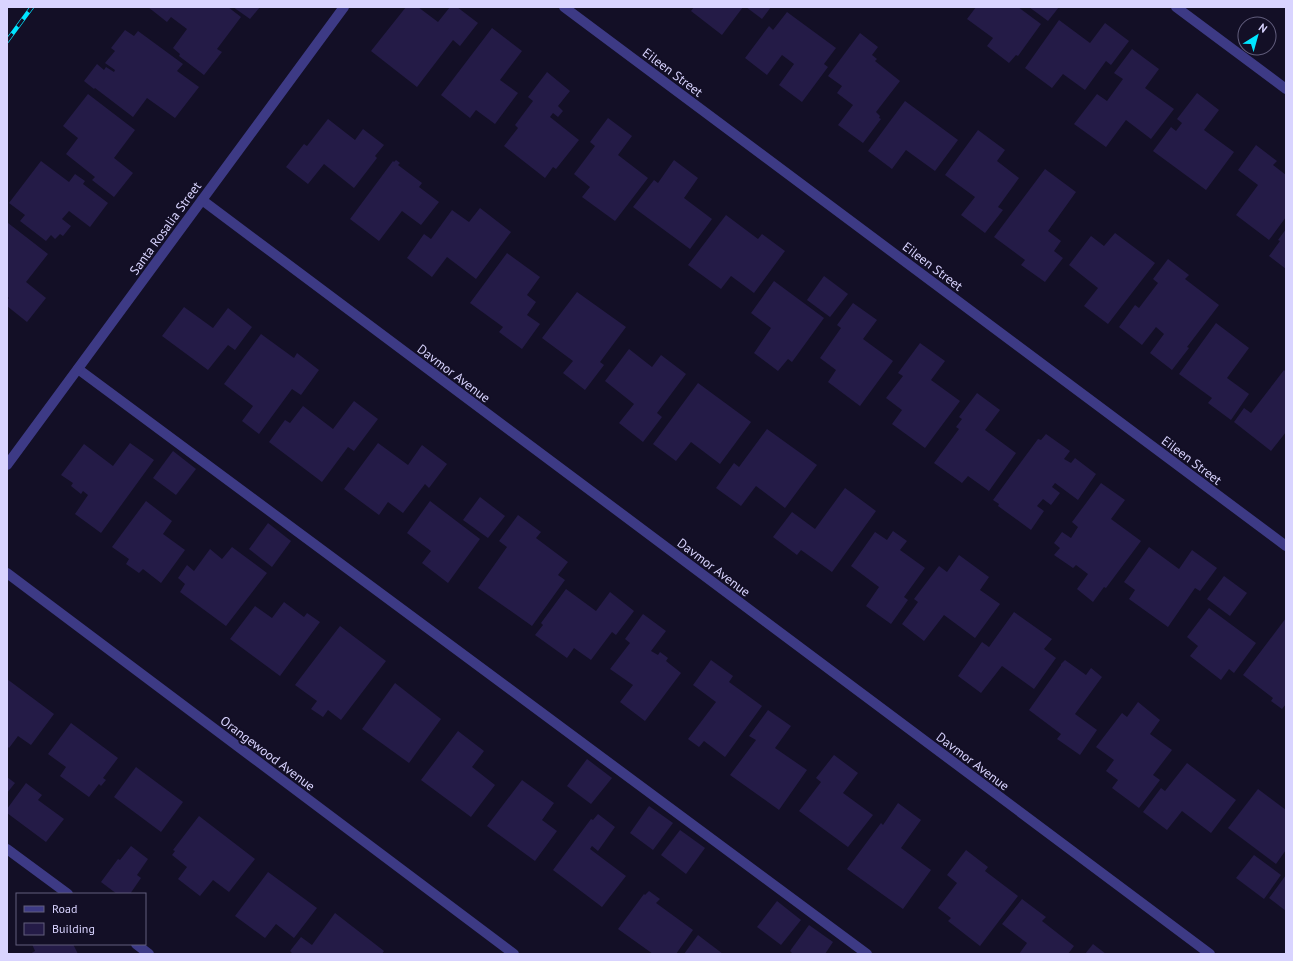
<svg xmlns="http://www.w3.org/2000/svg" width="1293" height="961" viewBox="0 0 1293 961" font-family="'PT Sans',sans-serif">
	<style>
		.building { fill: #241b47 }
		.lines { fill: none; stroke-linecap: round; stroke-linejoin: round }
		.minor { stroke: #3d3a85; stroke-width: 10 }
		.rail-casing { stroke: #00e5ff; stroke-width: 4.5 }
		.rail { stroke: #130f26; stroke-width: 3; stroke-dasharray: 9; stroke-linecap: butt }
		.labels { text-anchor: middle; stroke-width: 4; stroke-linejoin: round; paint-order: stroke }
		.street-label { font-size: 13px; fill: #d9d4ff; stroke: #130f26 }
	</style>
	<rect width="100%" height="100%" fill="#130f26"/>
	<g class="building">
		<path d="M148,7H228L241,17L217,49L222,52L204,75L179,56L180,54L173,48L187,29L171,17L167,22Z"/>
		<path d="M233,7H260L250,19Z"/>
		<path d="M406,7H418L438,22L450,7H457L478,23L460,46L453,40L417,87L371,51Z"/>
		<path d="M694,7H743L722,35L691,11Z"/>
		<path d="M746,7H771L762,19Z"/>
		<path d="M976,7H1018L1041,24L1018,56L1016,55L1009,63L987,46L993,38L967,19Z"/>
		<path d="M1029,7H1059L1048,21Z"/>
		<path d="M787,12L836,48L824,64L828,67L802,102L779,85L794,64L782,55L767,75L745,58L769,26L773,30Z"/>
		<path d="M1059,20L1090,43L1105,23L1129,41L1111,65L1106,61L1085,90L1063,74L1052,88L1025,68Z"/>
		<path d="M492,28L522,51L500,80L518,93L495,124L476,110L470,118L441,95Z"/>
		<path d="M125,30L134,36L138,31L183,64L177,71L199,87L175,118L147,98L133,117L95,88L94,89L84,81L97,64L104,70L106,67L114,72L115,70L105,63L115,51L111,48Z"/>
		<path d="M860,33L878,47L872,55L877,59L875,61L900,81L876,112L880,116L879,118L881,119L863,143L838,125L853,105L837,93L842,86L828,76Z"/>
		<path d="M1132,49L1159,69L1145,88L1174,109L1151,139L1126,120L1106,147L1074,124L1097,94L1107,101L1123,79L1114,73Z"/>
		<path d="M547,72L570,91L558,106L563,111L558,117L553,113L550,117L579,140L556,169L553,167L545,178L504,146L518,128L515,125L533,101L528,97Z"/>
		<path d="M1197,93L1219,110L1204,130L1234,152L1206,190L1153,151L1171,127L1176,131L1182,123L1177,119Z"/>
		<path d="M88,94L135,130L114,158L133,173L114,197L92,180L95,177L66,154L78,138L63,126Z"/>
		<path d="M905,101L958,140L935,171L906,150L892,169L868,151Z"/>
		<path d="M608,118L632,136L618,155L648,178L615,221L582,197L590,187L574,174L595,146L590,142Z"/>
		<path d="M328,119L355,140L363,129L384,145L375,156L377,158L354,188L324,164L308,184L286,167L304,144L307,146Z"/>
		<path d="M978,130L1005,150L997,161L1019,178L998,207L1003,210L985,233L961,215L975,197L945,175Z"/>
		<path d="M1256,145L1277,161L1273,165L1286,175V217L1269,240L1236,215L1258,185L1238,170Z"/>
		<path d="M396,160L400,163L398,165L422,183L419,187L439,202L421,225L402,211L379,241L350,219L393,161L394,162Z"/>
		<path d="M674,160L698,178L684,198L712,219L690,249L633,207L654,180L658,183Z"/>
		<path d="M41,161L69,182L75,174L85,181L83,184L108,203L90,227L69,211L62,219L71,226L63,236L60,234L55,239L51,235L46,241L20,221L25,215L9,203Z"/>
		<path d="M1045,169L1076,192L1048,231L1061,241L1054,251L1063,258L1045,282L1021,265L1025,260L994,237Z"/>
		<path d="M480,208L511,232L476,279L447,257L432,277L407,258L424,234L431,239L452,210L469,222Z"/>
		<path d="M726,215L758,239L762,234L785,251L754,293L731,276L721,289L688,265Z"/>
		<path d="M8,223L48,254L26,282L46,298L27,322L7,306V300L9,298L7,296Z"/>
		<path d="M1286,229V269L1269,256L1280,241L1278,240Z"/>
		<path d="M1115,233L1155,263L1108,324L1084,306L1098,288L1069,265L1091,236L1104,246Z"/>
		<path d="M507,253L540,277L527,295L536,302L527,315L540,324L522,349L499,332L503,327L470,303Z"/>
		<path d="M1168,259L1189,275L1185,279L1219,305L1187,347L1189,348L1172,370L1150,353L1164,334L1156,327L1142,345L1119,327L1135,305L1139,308L1158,283L1153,279Z"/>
		<path d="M824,276L848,294L830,317L807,300Z"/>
		<path d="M774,281L824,318L792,362L788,359L778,371L754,353L771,328L751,313Z"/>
		<path d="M577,292L626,327L600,362L604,365L585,390L563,373L573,361L542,338Z"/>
		<path d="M853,303L877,320L863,339L893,361L860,406L828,382L836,370L820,358L841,328L837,325Z"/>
		<path d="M184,307L213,328L228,308L252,327L235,350L228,345L208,370L162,336Z"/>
		<path d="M1216,323L1249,348L1227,378L1249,394L1231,420L1208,403L1212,398L1179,374Z"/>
		<path d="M261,334L294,358L297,353L319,370L301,395L292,389L259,434L242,421L253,406L224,384Z"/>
		<path d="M920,343L945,361L931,380L960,401L925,448L892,424L902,410L886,398L903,376L898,373Z"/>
		<path d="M629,349L652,367L661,355L686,374L657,413L662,417L643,442L619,423L634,404L605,381Z"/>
		<path d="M1284,370L1286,372V432L1271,451L1234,422L1244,408L1251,413Z"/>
		<path d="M698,383L751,422L720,464L691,442L676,461L653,444Z"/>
		<path d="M977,393L1000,410L985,430L1016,453L989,491L968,476L962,483L934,463L959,429L956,427L962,419L959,417Z"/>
		<path d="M354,401L378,419L354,451L348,447L322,482L269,442L285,420L290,423L303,406L333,429Z"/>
		<path d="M767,429L817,465L785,508L756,486L741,506L716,488L734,463L739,467Z"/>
		<path d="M1046,434L1070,451L1064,459L1071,463L1075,458L1096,474L1078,500L1055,483L1052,487L1060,493L1051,505L1043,499L1037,506L1044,511L1031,530L998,506L999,504L993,500L1038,439L1041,440Z"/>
		<path d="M130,443L154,460L101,533L75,514L88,495L83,491L81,494L71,486L73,483L61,475L84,444L113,466Z"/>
		<path d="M378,443L408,465L422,445L447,464L429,488L425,484L403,513L388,502L379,515L344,489Z"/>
		<path d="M173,451L196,469L176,495L153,478Z"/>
		<path d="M1101,483L1125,500L1111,519L1141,541L1106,588L1104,587L1093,602L1077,589L1088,574L1076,565L1073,568L1054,555L1060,548L1054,543L1062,532L1071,538L1078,527L1072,522Z"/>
		<path d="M845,488L876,511L832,572L801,550L797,555L773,537L792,512L815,529Z"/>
		<path d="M480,497L505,516L488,538L463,520Z"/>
		<path d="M146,501L172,521L163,534L185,550L161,583L143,569L139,573L126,564L129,559L112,547Z"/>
		<path d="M430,501L480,539L448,583L422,563L431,551L407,533Z"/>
		<path d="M518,515L541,532L536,538L568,562L558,575L565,580L532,626L478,588L507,547L499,541Z"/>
		<path d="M268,523L291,541L272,567L249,549Z"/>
		<path d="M893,531L907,541L900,550L925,568L904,597L908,600L891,624L866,606L879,587L851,566L875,532L887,540Z"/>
		<path d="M232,547L267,573L226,626L180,592L185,584L178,578L187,565L194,571L210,549L222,559Z"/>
		<path d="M1149,547L1179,569L1192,550L1217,568L1200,591L1195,588L1168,627L1129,599L1135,590L1124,582Z"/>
		<path d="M959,555L989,577L980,590L1000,604L975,638L944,615L924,641L902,624L918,602L914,599L939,566L947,572Z"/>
		<path d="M1224,576L1247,593L1230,616L1207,599Z"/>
		<path d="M566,589L596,611L610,592L634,611L616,635L612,632L591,660L574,648L567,658L535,635L543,625L541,623Z"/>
		<path d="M284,602L304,617L307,613L320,622L280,676L230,639L255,606L272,618Z"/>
		<path d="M1209,608L1256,643L1234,673L1229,669L1221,680L1190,656L1198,646L1187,637Z"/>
		<path d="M1014,612L1052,639L1044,649L1056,658L1034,689L1002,666L981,693L958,676L982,642L989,647Z"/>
		<path d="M643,614L666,631L651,651L658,655L660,652L668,658L666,661L681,673L645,721L620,702L633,685L610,669L630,643L625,639Z"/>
		<path d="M1286,618V704L1282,709L1271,701L1273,698L1243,675Z"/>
		<path d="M340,626L386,661L341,720L328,710L323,717L311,709L317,701L295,685Z"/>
		<path d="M711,660L733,676L729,682L762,706L725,757L704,741L699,747L688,739L716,702L693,685Z"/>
		<path d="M1065,660L1086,675L1091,668L1102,677L1075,714L1097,730L1080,755L1057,739L1061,734L1029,710L1061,665V664Z"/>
		<path d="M7,679L54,714L31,745L18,736L9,748L7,746Z"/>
		<path d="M395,683L441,719L409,763L362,729Z"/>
		<path d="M1138,702L1160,720L1150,734L1172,750L1153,775L1160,780L1139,808L1112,788L1118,780L1106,771L1114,760L1096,747L1122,713L1127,717Z"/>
		<path d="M768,710L791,726L775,748L807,770L779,810L730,775L756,740L749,736Z"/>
		<path d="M71,723L118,758L103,778L106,780L101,786L99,784L89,797L60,776L66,767L48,754Z"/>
		<path d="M458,731L484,751L472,767L495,785L471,817L421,780Z"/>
		<path d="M834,755L858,773L843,793L873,815L848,847L799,811L821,782L816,778Z"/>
		<path d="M587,759L612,778L591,804L567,786Z"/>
		<path d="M1187,763L1236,800L1211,833L1182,811L1167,830L1143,812L1161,788L1165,791Z"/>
		<path d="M136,767L183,802L161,832L114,797Z"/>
		<path d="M7,777L15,783L7,793Z"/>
		<path d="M522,780L554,803L542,820L557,831L535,861L487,826Z"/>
		<path d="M26,783L42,795L38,800L64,819L46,842L7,813V809Z"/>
		<path d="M1258,789L1286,810V850L1276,864L1228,828Z"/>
		<path d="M898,803L921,820L901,848L931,870L903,909L847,869L881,823L883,825Z"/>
		<path d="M649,806L673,823L653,850L630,833Z"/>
		<path d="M598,814L615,827L598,851L592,846L590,849L626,876L602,907L553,870L591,819L593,820Z"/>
		<path d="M199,816L255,859L229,892L213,880L200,896L178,879L187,867L172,855L175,851L173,850Z"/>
		<path d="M680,830L705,848L686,874L661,855Z"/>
		<path d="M131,846L148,859L137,875L141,878L130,894H117L101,882L118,859L120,860Z"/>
		<path d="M966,850L988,867L985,871L1018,896L980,946L948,921L951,918L938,908L957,883L947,875Z"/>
		<path d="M1254,855L1281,875L1264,899L1236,878Z"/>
		<path d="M268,872L317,908L294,938L276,924L265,938L235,916Z"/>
		<path d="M1286,875V911L1269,898Z"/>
		<path d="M649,891L660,899L656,903L693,930L676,954H653L618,929L644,894L645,895Z"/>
		<path d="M1022,899L1046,917L1042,921L1074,946L1068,954H1019L1027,943L1002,924Z"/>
		<path d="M777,901L801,920L781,945L757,927Z"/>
		<path d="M335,913L384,951L382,954H293L290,951L301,937L312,945Z"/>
		<path d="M809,925L833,942L825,954H793L790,951Z"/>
		<path d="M698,935L723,954H684Z"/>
		<path d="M32,944H73L78,954H30L35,951Z"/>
		<path d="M1093,944L1106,954H1085Z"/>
	</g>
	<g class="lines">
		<g class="minor">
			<path d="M564,7L1286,546"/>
			<path d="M1176,7L1286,89"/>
			<path d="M202,200L1210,954"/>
			<path d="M78,369L867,954"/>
			<path d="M7,465L344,7"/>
			<path d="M7,573L514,954"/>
			<path d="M7,849L68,894"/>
			<path d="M136,944L149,954"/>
		</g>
		<defs>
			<path id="rail" d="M7,41L32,7"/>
		</defs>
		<use href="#rail" class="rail-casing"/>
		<use href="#rail" class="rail"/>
	</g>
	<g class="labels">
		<g class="street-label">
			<text transform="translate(673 72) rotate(37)" y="5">Eileen Street</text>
			<text transform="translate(165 228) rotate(-54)" y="5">Santa Rosalia Street</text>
			<text transform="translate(933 266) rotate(37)" y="5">Eileen Street</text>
			<text transform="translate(454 373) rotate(37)" y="5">Davmor Avenue</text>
			<text transform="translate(1192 460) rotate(37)" y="5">Eileen Street</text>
			<text transform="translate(714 567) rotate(37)" y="5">Davmor Avenue</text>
			<text transform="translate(268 753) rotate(37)" y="5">Orangewood Avenue</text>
			<text transform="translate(973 761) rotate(37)" y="5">Davmor Avenue</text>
		</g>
	</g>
	<rect width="1293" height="961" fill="none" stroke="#d9d4ff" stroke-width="16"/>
	<rect x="16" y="893" width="130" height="52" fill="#130f26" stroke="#625e7d"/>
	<rect x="24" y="906" width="20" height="6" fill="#3d3a85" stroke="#625e7d"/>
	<text x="52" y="913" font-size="12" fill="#d9d4ff">Road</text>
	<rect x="24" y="923" width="20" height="12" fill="#241b47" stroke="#625e7d"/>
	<text x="52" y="933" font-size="12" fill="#d9d4ff">Building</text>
	<g transform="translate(1257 36) rotate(37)"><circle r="19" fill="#130f26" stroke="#625e7d"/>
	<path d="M0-3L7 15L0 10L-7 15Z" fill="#00e5ff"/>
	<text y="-6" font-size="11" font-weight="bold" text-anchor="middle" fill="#d9d4ff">N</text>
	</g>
</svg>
